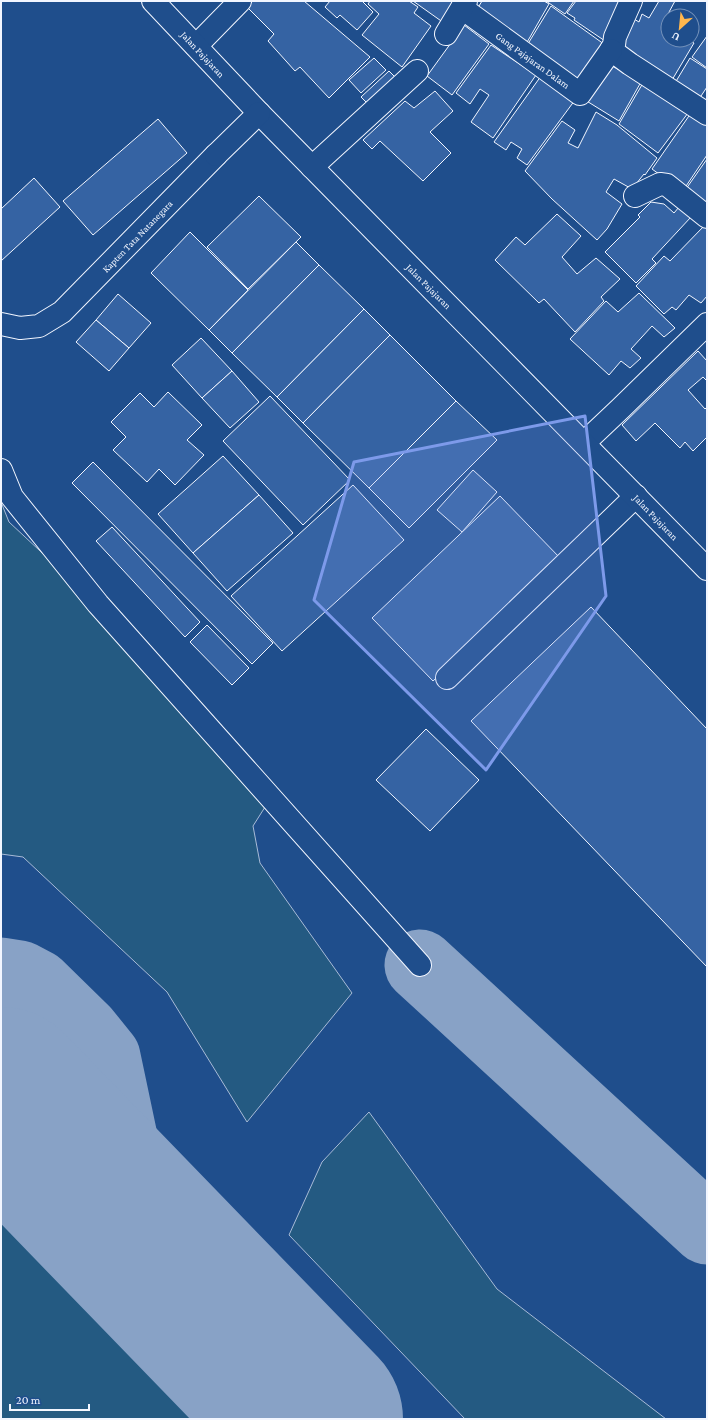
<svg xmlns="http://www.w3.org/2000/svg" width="708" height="1420" viewBox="0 0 708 1420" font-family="'Crimson Pro',serif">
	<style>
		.green { fill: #245a82; stroke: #a8bbd7 }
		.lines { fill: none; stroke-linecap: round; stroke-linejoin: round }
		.taxiway { stroke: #88a2c6; stroke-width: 71 }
		.runway { stroke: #88a2c6; stroke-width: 178 }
		.building { fill: #3563a3; stroke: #f2f6ff }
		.minor-casing { stroke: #f2f6ff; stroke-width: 24 }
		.major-casing { stroke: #f2f6ff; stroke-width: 24 }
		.minor { stroke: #1f4e8c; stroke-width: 22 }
		.major { stroke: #1f4e8c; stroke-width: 22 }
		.marked { fill: #7d9aea; fill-opacity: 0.2; stroke: #7d9aea; stroke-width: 3; stroke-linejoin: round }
		.labels { text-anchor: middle; stroke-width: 3; stroke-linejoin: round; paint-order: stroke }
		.street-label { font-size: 10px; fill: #f2f6ff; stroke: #1f4e8c }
	</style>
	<rect width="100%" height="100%" fill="#1f4e8c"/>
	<g class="green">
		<path d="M1,502L9,522L174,676L245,752L272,796L253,826L260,863L352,993L247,1122L167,992L23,857L1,854Z"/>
		<path d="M369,1112L497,1289L666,1419H465L289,1235L322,1162Z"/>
		<path d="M1,1222L7,1224L193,1419H1Z"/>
	</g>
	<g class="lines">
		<g class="taxiway">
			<path d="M420,965L707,1229"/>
			<path d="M1,973L20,976L37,985L84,1031L105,1057L132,1185L142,1241"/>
			<path d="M1,1150L40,1160L66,1174L86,1191L153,1254"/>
		</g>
		<path class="runway" d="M1,1096L314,1419"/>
	</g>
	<g class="building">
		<path d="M253,1H304L370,57L329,98L300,67L295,71L268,41L274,34L247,7Z"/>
		<path d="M330,1H362L373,12L357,30L340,15L337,18L325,7Z"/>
		<path d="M370,1H409L418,7L414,13L431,26L402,67L362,35L379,14L368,4Z"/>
		<path d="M413,1H460L444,23Z"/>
		<path d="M482,1H544L549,4L526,44L473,16Z"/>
		<path d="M546,1H574L565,14Z"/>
		<path d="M576,1H623L608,43L574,20L575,18L567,13Z"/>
		<path d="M659,1H675L668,14L671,16H668V40H688L694,43L672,80L618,47L634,19L639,22L642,14L649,18Z"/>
		<path d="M551,6L608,47L581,89L526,47Z"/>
		<path d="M464,25L489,44L452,95L427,76Z"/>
		<path d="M707,36V68L692,57Z"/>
		<path d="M491,45L536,75L493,138L471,122L489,95L480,89L470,104L456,93Z"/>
		<path d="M374,58L386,70L361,93L349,80Z"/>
		<path d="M690,58L707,69V87L699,99L675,83Z"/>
		<path d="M605,62L641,82L619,121L585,100Z"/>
		<path d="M389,71L400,82L372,108L361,97Z"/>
		<path d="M541,76L575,100L527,165L517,158L522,149L511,142L506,150L494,142Z"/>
		<path d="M643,83L688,113L658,153L619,124Z"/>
		<path d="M435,91L453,111L430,132L451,153L423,181L380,141L372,149L363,140L405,101L414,108Z"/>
		<path d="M596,112L617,125L657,158L645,175L644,174L632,189L614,179L606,192L622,204L607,229L597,240L552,199L525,171L562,121L575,130L568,143L578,148Z"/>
		<path d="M691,113L707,124V155L680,195L674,185L652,169Z"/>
		<path d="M158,119L187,153L93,235L63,201Z"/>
		<path d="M707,159V216L681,196Z"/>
		<path d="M34,178L60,207L1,261V209Z"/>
		<path d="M259,196L301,237L248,289L207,247Z"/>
		<path d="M651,202L664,204L674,213L679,207L691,217L652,259L656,263L636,283L605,252L640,217L638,215Z"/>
		<path d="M557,214L581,236L562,257L577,274L596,258L620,279L601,297L604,301L575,332L544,299L539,303L495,260L516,237L525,245Z"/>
		<path d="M704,226L707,229V296L701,303L689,295L676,310L672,307L664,314L636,286L664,256L670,261Z"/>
		<path d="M190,232L248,290L209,330L151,273Z"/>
		<path d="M296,242L319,265L232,353L209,330Z"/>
		<path d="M319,265L364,309L277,397L232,353Z"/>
		<path d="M639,293L675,328L664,337L652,326L631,349L641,358L630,368L621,361L609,375L570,339L606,301L618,312Z"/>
		<path d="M118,294L151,323L129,348L96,320Z"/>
		<path d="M364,309L390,335L303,423L277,397Z"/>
		<path d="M96,320L129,348L109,371L76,342Z"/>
		<path d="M390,335L456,401L369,488L303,423Z"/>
		<path d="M201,338L232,371L202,398L172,365Z"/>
		<path d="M698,351L707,361V381L703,377L688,390L705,409L707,407V437L693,451L685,442L680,448L655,423L636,441L622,425Z"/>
		<path d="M232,371L259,402L230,428L202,398Z"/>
		<path d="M168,392L202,425L187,440L204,455L175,485L159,469L147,482L113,450L126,437L111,422L140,393L154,407Z"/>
		<path d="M270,396L350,480L303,525L223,441Z"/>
		<path d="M456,401L497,440L409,528L369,488Z"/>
		<path d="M223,456L259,495L193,553L158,514Z"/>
		<path d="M93,462L273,643L252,664L72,483Z"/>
		<path d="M473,470L497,492L462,532L437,510Z"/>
		<path d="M353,485L404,540L282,651L231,596Z"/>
		<path d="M259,495L293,533L227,591L193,553Z"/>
		<path d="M500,496L561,559L433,681L372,618Z"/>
		<path d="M112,527L200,622L185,637L96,541Z"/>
		<path d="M591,607L707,729V967L471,721Z"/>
		<path d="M207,625L249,668L232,685L190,642Z"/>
		<path d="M426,729L479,780L430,831L376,780Z"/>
	</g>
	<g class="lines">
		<defs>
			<g id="minor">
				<path d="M631,1L615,37L614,45L611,50L630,64L707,114"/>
				<path d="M462,8L580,94L611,50"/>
				<path d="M446,34L466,1"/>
				<path d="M196,46L240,1"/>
				<path d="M312,167L417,71"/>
				<path d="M635,196L660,184L667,185L707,217"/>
				<path d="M1,324L20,328L39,326L62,312L216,155"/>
				<path d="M584,443L620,409L707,324"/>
				<path d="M1,470L12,497L98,604L420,965"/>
				<path d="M447,678L636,496"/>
			</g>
			<g id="major">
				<path d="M153,1L259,113L707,569"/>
				<path d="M216,155L259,113"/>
			</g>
		</defs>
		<use href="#minor" class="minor-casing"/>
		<use href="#major" class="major-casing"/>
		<use href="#minor" class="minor"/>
		<use href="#major" class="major"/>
	</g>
	<path class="marked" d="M585,416L606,596L486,770L314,600L354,462Z"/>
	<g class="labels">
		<g class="street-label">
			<text transform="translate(203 54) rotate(47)" y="4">Jalan Pajajaran</text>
			<text transform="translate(533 60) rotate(36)" y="4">Gang Pajajaran Dalam</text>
			<text transform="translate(137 236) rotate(-46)" y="4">Kapten Tata Natanegara</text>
			<text transform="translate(429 286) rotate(45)" y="4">Jalan Pajajaran</text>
			<text transform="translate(656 517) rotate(46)" y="4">Jalan Pajajaran</text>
		</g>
	</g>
	<rect width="708" height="1420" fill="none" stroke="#f2f6ff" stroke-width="4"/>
	<g transform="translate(680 28) rotate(207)"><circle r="19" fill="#1f4e8c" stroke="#7391ba"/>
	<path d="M0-3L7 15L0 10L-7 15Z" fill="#ffb74d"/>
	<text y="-6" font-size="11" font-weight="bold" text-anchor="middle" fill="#f2f6ff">U</text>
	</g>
	<path d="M10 1404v6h79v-6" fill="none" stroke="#f2f6ff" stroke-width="2"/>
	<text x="16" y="1404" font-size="12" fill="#f2f6ff" stroke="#1f4e8c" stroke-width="3" paint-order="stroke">20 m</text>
</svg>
